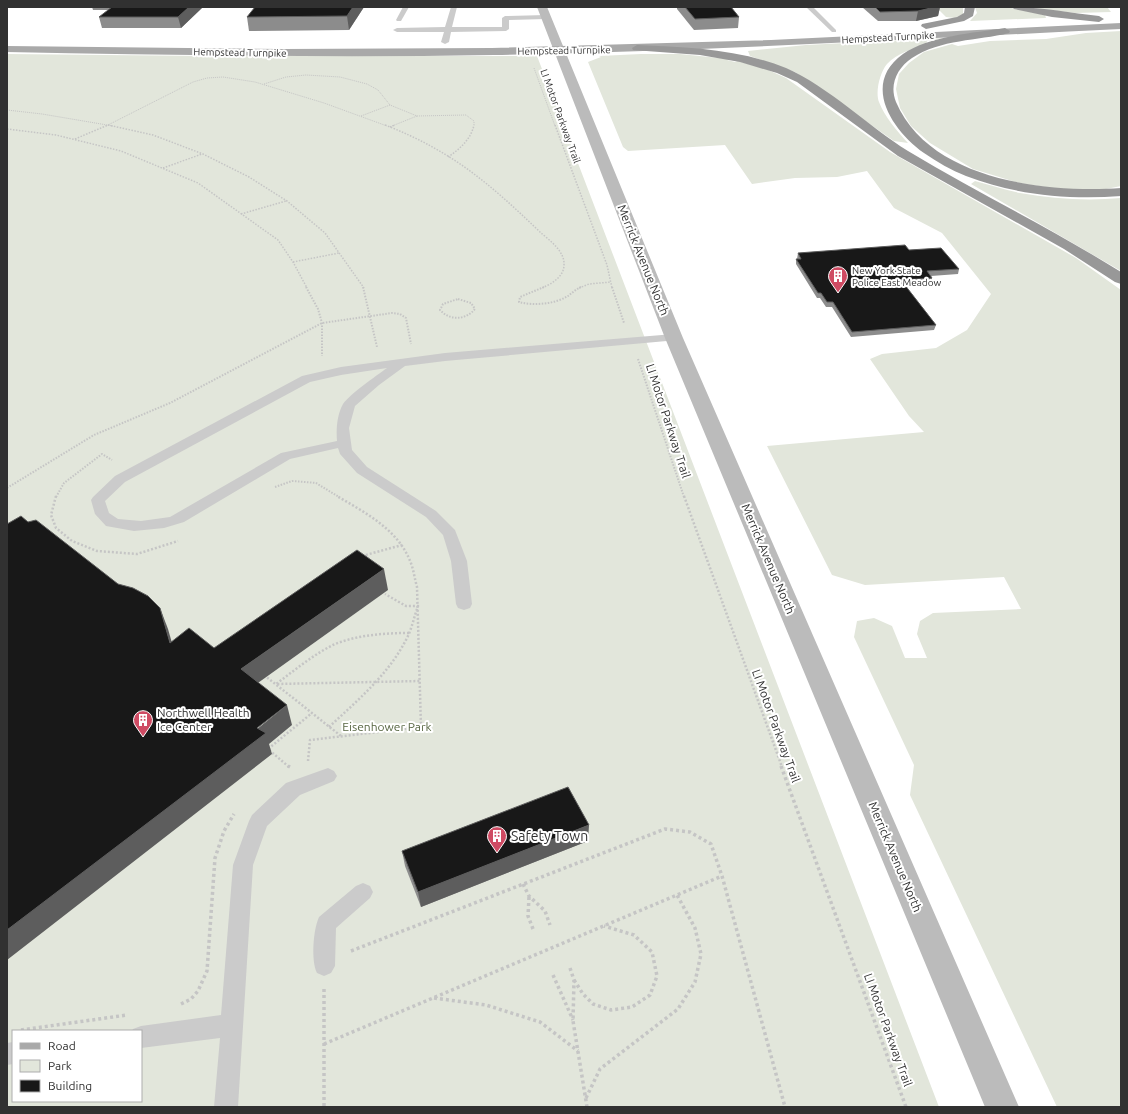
<svg xmlns="http://www.w3.org/2000/svg" width="1128" height="1114" viewBox="0 0 1128 1114" font-family="Ubuntu,sans-serif">
	<style>
		.green { fill: #e2e6db; fill-rule: evenodd }
		.lines { fill: none; stroke-linecap: round; stroke-linejoin: round }
		.path-far4 { stroke: #c5c5c5; stroke-width: 1; stroke-dasharray: 1 1; stroke-linecap: butt }
		.path-far3 { stroke: #c5c5c5; stroke-width: 1.5; stroke-dasharray: 1.5 1.5; stroke-linecap: butt }
		.path-far2 { stroke: #c5c5c5; stroke-width: 2; stroke-dasharray: 1.5 1.5; stroke-linecap: butt }
		.path-far1 { stroke: #c5c5c5; stroke-width: 2.5; stroke-dasharray: 2 2; stroke-linecap: butt }
		.path { stroke: #c5c5c5; stroke-width: 3.5; stroke-dasharray: 3 3; stroke-linecap: butt }
		.service { fill: #cbcbcb; fill-rule: evenodd }
		.secondary { fill: #bbb; fill-rule: evenodd }
		.primary { fill: #a9a9a9; fill-rule: evenodd }
		.motorway { fill: #989898; fill-rule: evenodd }
		.wall { fill: #8c8c8c }
		.shaded-wall { fill: #5d5d5d }
		.building { fill: #181818; stroke: #5d5d5d }
		.labels { text-anchor: middle; stroke-width: 4; stroke-linejoin: round; paint-order: stroke }
		.far-street-label { font-size: 10px; fill: #313131; stroke: #fff }
		.far-poi-label { font-size: 10px; fill: #313131; stroke: #fff; text-anchor: start }
		.street-label { font-size: 12px; fill: #313131; stroke: #fff }
		.poi-label { font-size: 12px; fill: #313131; stroke: #fff; text-anchor: start }
		.park-label { font-size: 12px; fill: #586743; stroke: #fff }
		.near-poi-label { font-size: 14px; fill: #313131; stroke: #fff; text-anchor: start }
	</style>
	<rect width="100%" height="100%" fill="#fff"/>
	<g class="green">
		<path d="M936,7H963V14L955,18L946,17Z"/>
		<path d="M975,7H1007L1045,15L1046,18L970,21L977,13Z"/>
		<path d="M1024,7H1107L1111,12L1075,13Z"/>
		<path d="M1121,31V186L1101,190L1058,189L1019,183L973,169L930,143L911,126L900,108L896,89L899,74L909,63L924,52L952,44L958,46L990,41L1046,39L1086,33Z"/>
		<path d="M946,38L927,41L926,44C913,49 897,53 887,64C880,72 875,92 879,102C884,116 898,132 908,143L894,141L795,72L750,56L748,51L806,45Z"/>
		<path d="M7,54L203,56H537L939,1107H7ZM13,1031H141V1101H13Z"/>
		<path d="M641,54H680L729,59L727,60L735,62L738,61L766,69L786,78L890,152L1076,258L1121,290V1107H1057L910,795L914,765L854,637L857,621L874,618L892,626L905,658H927L917,634L920,621L933,613L1021,609L1004,577L865,585L832,575L767,446L924,432L909,416L870,359L882,354L936,348L967,330L991,294L942,233L894,208L867,171L837,177L795,178L752,184L725,145L628,151L623,147L588,62L601,57L599,56Z"/>
		<path d="M975,181C990,185 1005,190 1020,193C1054,199 1087,201 1121,198V271L971,184Z"/>
	</g>
	<g class="lines">
		<g class="path-far4">
			<path d="M534,68L555,126"/>
			<path d="M264,84L286,77L306,75L340,77L367,84L378,90L390,105L417,116L466,115L474,121V126"/>
			<path d="M7,110L42,114L113,126"/>
			<path d="M361,116L390,105"/>
			<path d="M106,126L193,82L207,78L223,77L255,82L324,103L387,126"/>
			<path d="M392,126L417,116"/>
		</g>
		<g class="path-far3">
			<path d="M108,125L153,135L203,154L249,177L287,201L325,233L364,288"/>
			<path d="M385,125C452,151 489,183 540,232C549,240 565,251 564,265C564,277 551,284 542,288"/>
			<path d="M555,125L607,265L612,288"/>
			<path d="M390,127L395,125"/>
			<path d="M7,129L56,135L121,151L198,183L278,240L293,262L307,288"/>
			<path d="M75,139L108,125"/>
			<path d="M448,157C460,149 471,139 474,125"/>
			<path d="M163,168L202,154"/>
			<path d="M241,214L286,201"/>
			<path d="M293,262L339,253"/>
			<path d="M579,288L589,284L611,282"/>
		</g>
		<g class="path-far2">
			<path d="M306,287L318,309L322,323V356"/>
			<path d="M363,287L377,347"/>
			<path d="M544,287L520,297L519,302C534,306 555,304 568,296C572,293 576,289 581,287"/>
			<path d="M612,287L624,323"/>
			<path d="M458,299L471,303L475,309C466,320 450,321 440,310L443,304Z"/>
			<path d="M638,359L684,497"/>
			<path d="M275,487L292,481L316,483L339,497"/>
			<path d="M7,488L94,435L170,403L322,323L392,313L400,314L406,318L411,344"/>
			<path d="M56,497L64,483L102,454L112,460"/>
		</g>
		<g class="path-far1">
			<path d="M56,496L51,515L56,528L72,541L97,551L137,554L178,541"/>
			<path d="M684,496L782,767"/>
			<path d="M362,556L402,545"/>
			<path d="M409,633C384,633 358,635 335,644C314,654 295,670 276,684L420,681"/>
			<path d="M264,675L341,736"/>
			<path d="M329,727C358,700 389,674 407,638C412,628 414,617 418,606H406L385,594"/>
			<path d="M308,761L310,740L421,727L417,587C415,580 414,573 412,566C400,530 367,514 337,496"/>
			<path d="M289,767L268,749L312,713"/>
		</g>
		<g class="path">
			<path d="M288,766L290,767"/>
			<path d="M781,766L906,1107"/>
			<path d="M523,884L529,896L545,911L550,925"/>
			<path d="M529,897L528,916L533,929"/>
			<path d="M351,951L665,829L690,832L711,844L722,876L785,1107"/>
			<path d="M570,968L574,980L573,1021L587,1107"/>
			<path d="M553,975L573,1020"/>
			<path d="M574,980L583,994L593,1004L611,1010L632,1007L650,995L657,976L652,952L634,935L604,926"/>
			<path d="M324,989V1107"/>
			<path d="M434,998L486,1005L540,1022L578,1051"/>
			<path d="M181,1004L191,999L198,991L207,971L215,858L224,831L234,814"/>
			<path d="M21,1030L127,1015"/>
			<path d="M324,1044L722,876"/>
			<path d="M586,1098L600,1069L678,1009L695,982L701,954L695,928L677,895"/>
		</g>
		<g class="service">
			<path d="M403,7H409L401,21H397L396,20Z"/>
			<path d="M451,7H457L452,27H502V18L505,16L546,15L549,17L546,19L509,20V29L506,31L451,32L449,42L445,44L441,42L444,32H397L393,30L397,28L445,27Z"/>
			<path d="M806,7H813L836,30V32H832Z"/>
			<path d="M674,334L678,336L680,338L678,340L445,361L405,366L379,385L355,406L349,428L352,450L367,467L436,511L455,530L467,561L472,604L470,608L464,610L458,608L456,604L451,561L443,535L426,517L357,473L340,454L338,448L290,459L184,522L164,528L134,531L106,526L95,514L91,500L93,497L115,476L302,376L341,367L445,353ZM387,368C376,376 350,394 343,404C337,415 336,429 337,441L281,453L170,517L141,521L118,519L109,513L105,501L125,482L310,382L341,375Z"/>
			<path d="M328,768L334,771L337,776L334,781L300,795L267,826L253,865L238,1107H214L220,1038L141,1048V1031H132L133,1029L141,1026L221,1015L233,865L249,821L252,815L286,783Z"/>
			<path d="M363,883L370,886L373,892L370,898L336,928L335,966L331,973L324,976L317,973C311,961 313,930 319,917L356,886Z"/>
			<path d="M13,1042V1064L7,1065V1043Z"/>
		</g>
		<path class="secondary" d="M537,7H547L683,338L1019,1107H985L665,338Z"/>
		<path class="primary" d="M1121,23V29C912,39 703,51 494,55C332,58 169,55 7,52V46L284,49L492,48L771,40Z"/>
		<g class="motorway">
			<path d="M965,7H975L973,16L964,21L926,29L921,26L922,24L957,17L964,13Z"/>
			<path d="M1012,7C1041,7 1070,13 1099,16L1104,19L1099,22L1052,17L1014,9Z"/>
			<path d="M1005,28L1010,31L1009,33C977,41 941,39 912,58C897,68 889,85 896,102C930,181 1047,193 1121,188V196C1069,200 1015,195 966,176C951,170 937,162 924,153C892,130 861,84 903,54C929,36 974,33 1005,28Z"/>
			<path d="M637,45C687,47 739,49 786,68C829,87 868,126 908,151C978,193 1052,229 1121,272V284L1115,282L1064,249L898,156L797,82L777,73L740,62L700,55L633,50L632,48Z"/>
		</g>
	</g>
	<g class="wall">
		<path d="M92,7H203L181,28H102L99,17L108,10H93Z"/>
		<path d="M364,7L349,30L249,31L247,17Z"/>
		<path d="M677,7H731L739,17L738,28L694,30L677,9Z"/>
		<path d="M862,7H940L938,16L916,21H878Z"/>
		<path d="M909,250L959,269L958,274L931,276L932,278L931,283L904,284L936,325L934,330L851,337L832,307H826L820,298H817L796,264V259H797L798,253Z"/>
		<path d="M588,841L421,907L405,866L402,851Z"/>
	</g>
	<g class="shaded-wall">
		<path d="M189,7H203L181,28L178,17Z"/>
		<path d="M353,7H364L349,30L347,16Z"/>
		<path d="M935,7H940L938,16L916,21L918,11Z"/>
		<path d="M384,569L388,590L248,690L241,669Z"/>
		<path d="M160,608L168,629L178,664L170,643Z"/>
		<path d="M287,705L292,725L269,744L272,754L7,960V930Z"/>
		<path d="M589,825L588,841L421,907L418,892Z"/>
	</g>
	<g class="building">
		<path d="M112,7H189L178,17H99Z"/>
		<path d="M255,7H353L347,16L247,17Z"/>
		<path d="M685,7H731L739,17L695,19Z"/>
		<path d="M875,7H935L918,11L880,12Z"/>
		<path d="M905,245L909,250L941,248L959,269L927,271L932,278L901,280L936,325L852,332L833,302H827L821,293H818L796,259H801L798,253Z"/>
		<path d="M21,516L28,522L36,520L118,584L133,588L148,596L160,608L170,643L189,628L214,648L357,550L384,569L241,669L287,705L257,728L266,733L7,930V524Z"/>
		<path d="M568,787L589,825L418,892L402,851Z"/>
	</g>
	<defs>
		<symbol id="building-pin" viewBox="-11 -11 22 30"><path d="M0 17L-7.5 6A9.5 9.5 0 1 1 7.5 6Z" fill="#cf4b63" stroke="#fff"/><path d="M-4-6H4V6H1V3H-1V6H-4ZM-2.5-4.3h1.7v1.8h-1.7ZM.8-4.3h1.7v1.8H.8ZM-2.5-1h1.7V.8h-1.7ZM.8-1h1.7V.8H.8Z" fill="#fff"/></symbol>
	</defs>
	<g fill-rule="evenodd">
		<use href="#building-pin" x="827" y="265" width="22" height="30"/>
		<use href="#building-pin" x="132" y="709" width="22" height="30"/>
		<use href="#building-pin" x="486" y="825" width="22" height="30"/>
	</g>
	<g class="labels">
		<g class="far-street-label">
			<text transform="translate(888 37) rotate(-3)" y="4">Hempstead Turnpike</text>
			<text transform="translate(564 50) rotate(-1)" y="4">Hempstead Turnpike</text>
			<text transform="translate(240 52) rotate(1)" y="4">Hempstead Turnpike</text>
			<text transform="translate(561 116) rotate(70)" y="4">LI Motor Parkway Trail</text>
		</g>
		<g class="far-poi-label">
			<text x="852" y="274">New York State<tspan x="852" dy="12">Police East Meadow</tspan></text>
		</g>
		<g class="street-label">
			<text transform="translate(643 260) rotate(68)" y="4">Merrick Avenue North</text>
			<text transform="translate(668 421) rotate(72)" y="4">LI Motor Parkway Trail</text>
			<text transform="translate(768 559) rotate(67)" y="4">Merrick Avenue North</text>
			<text transform="translate(776 726) rotate(70)" y="4">LI Motor Parkway Trail</text>
			<text transform="translate(895 857) rotate(67)" y="4">Merrick Avenue North</text>
			<text transform="translate(888 1030) rotate(70)" y="4">LI Motor Parkway Trail</text>
		</g>
		<g class="poi-label">
			<text x="157" y="717">Northwell Health<tspan x="157" dy="14">Ice Center</tspan></text>
		</g>
		<g class="park-label">
			<text x="387" y="731">Eisenhower Park</text>
		</g>
		<g class="near-poi-label">
			<text x="511" y="841">Safety Town</text>
		</g>
	</g>
	<rect width="1128" height="1114" fill="none" stroke="#313131" stroke-width="16"/>
	<rect x="12" y="1030" width="130" height="72" fill="#ffffff" stroke="#adadad"/>
	<rect x="20" y="1043" width="20" height="6" fill="#a9a9a9" stroke="#adadad"/>
	<text x="48" y="1050" font-size="12" fill="#313131">Road</text>
	<rect x="20" y="1060" width="20" height="12" fill="#e2e6db" stroke="#adadad"/>
	<text x="48" y="1070" font-size="12" fill="#313131">Park</text>
	<rect x="20" y="1080" width="20" height="12" fill="#181818" stroke="#adadad"/>
	<text x="48" y="1090" font-size="12" fill="#313131">Building</text>
</svg>
